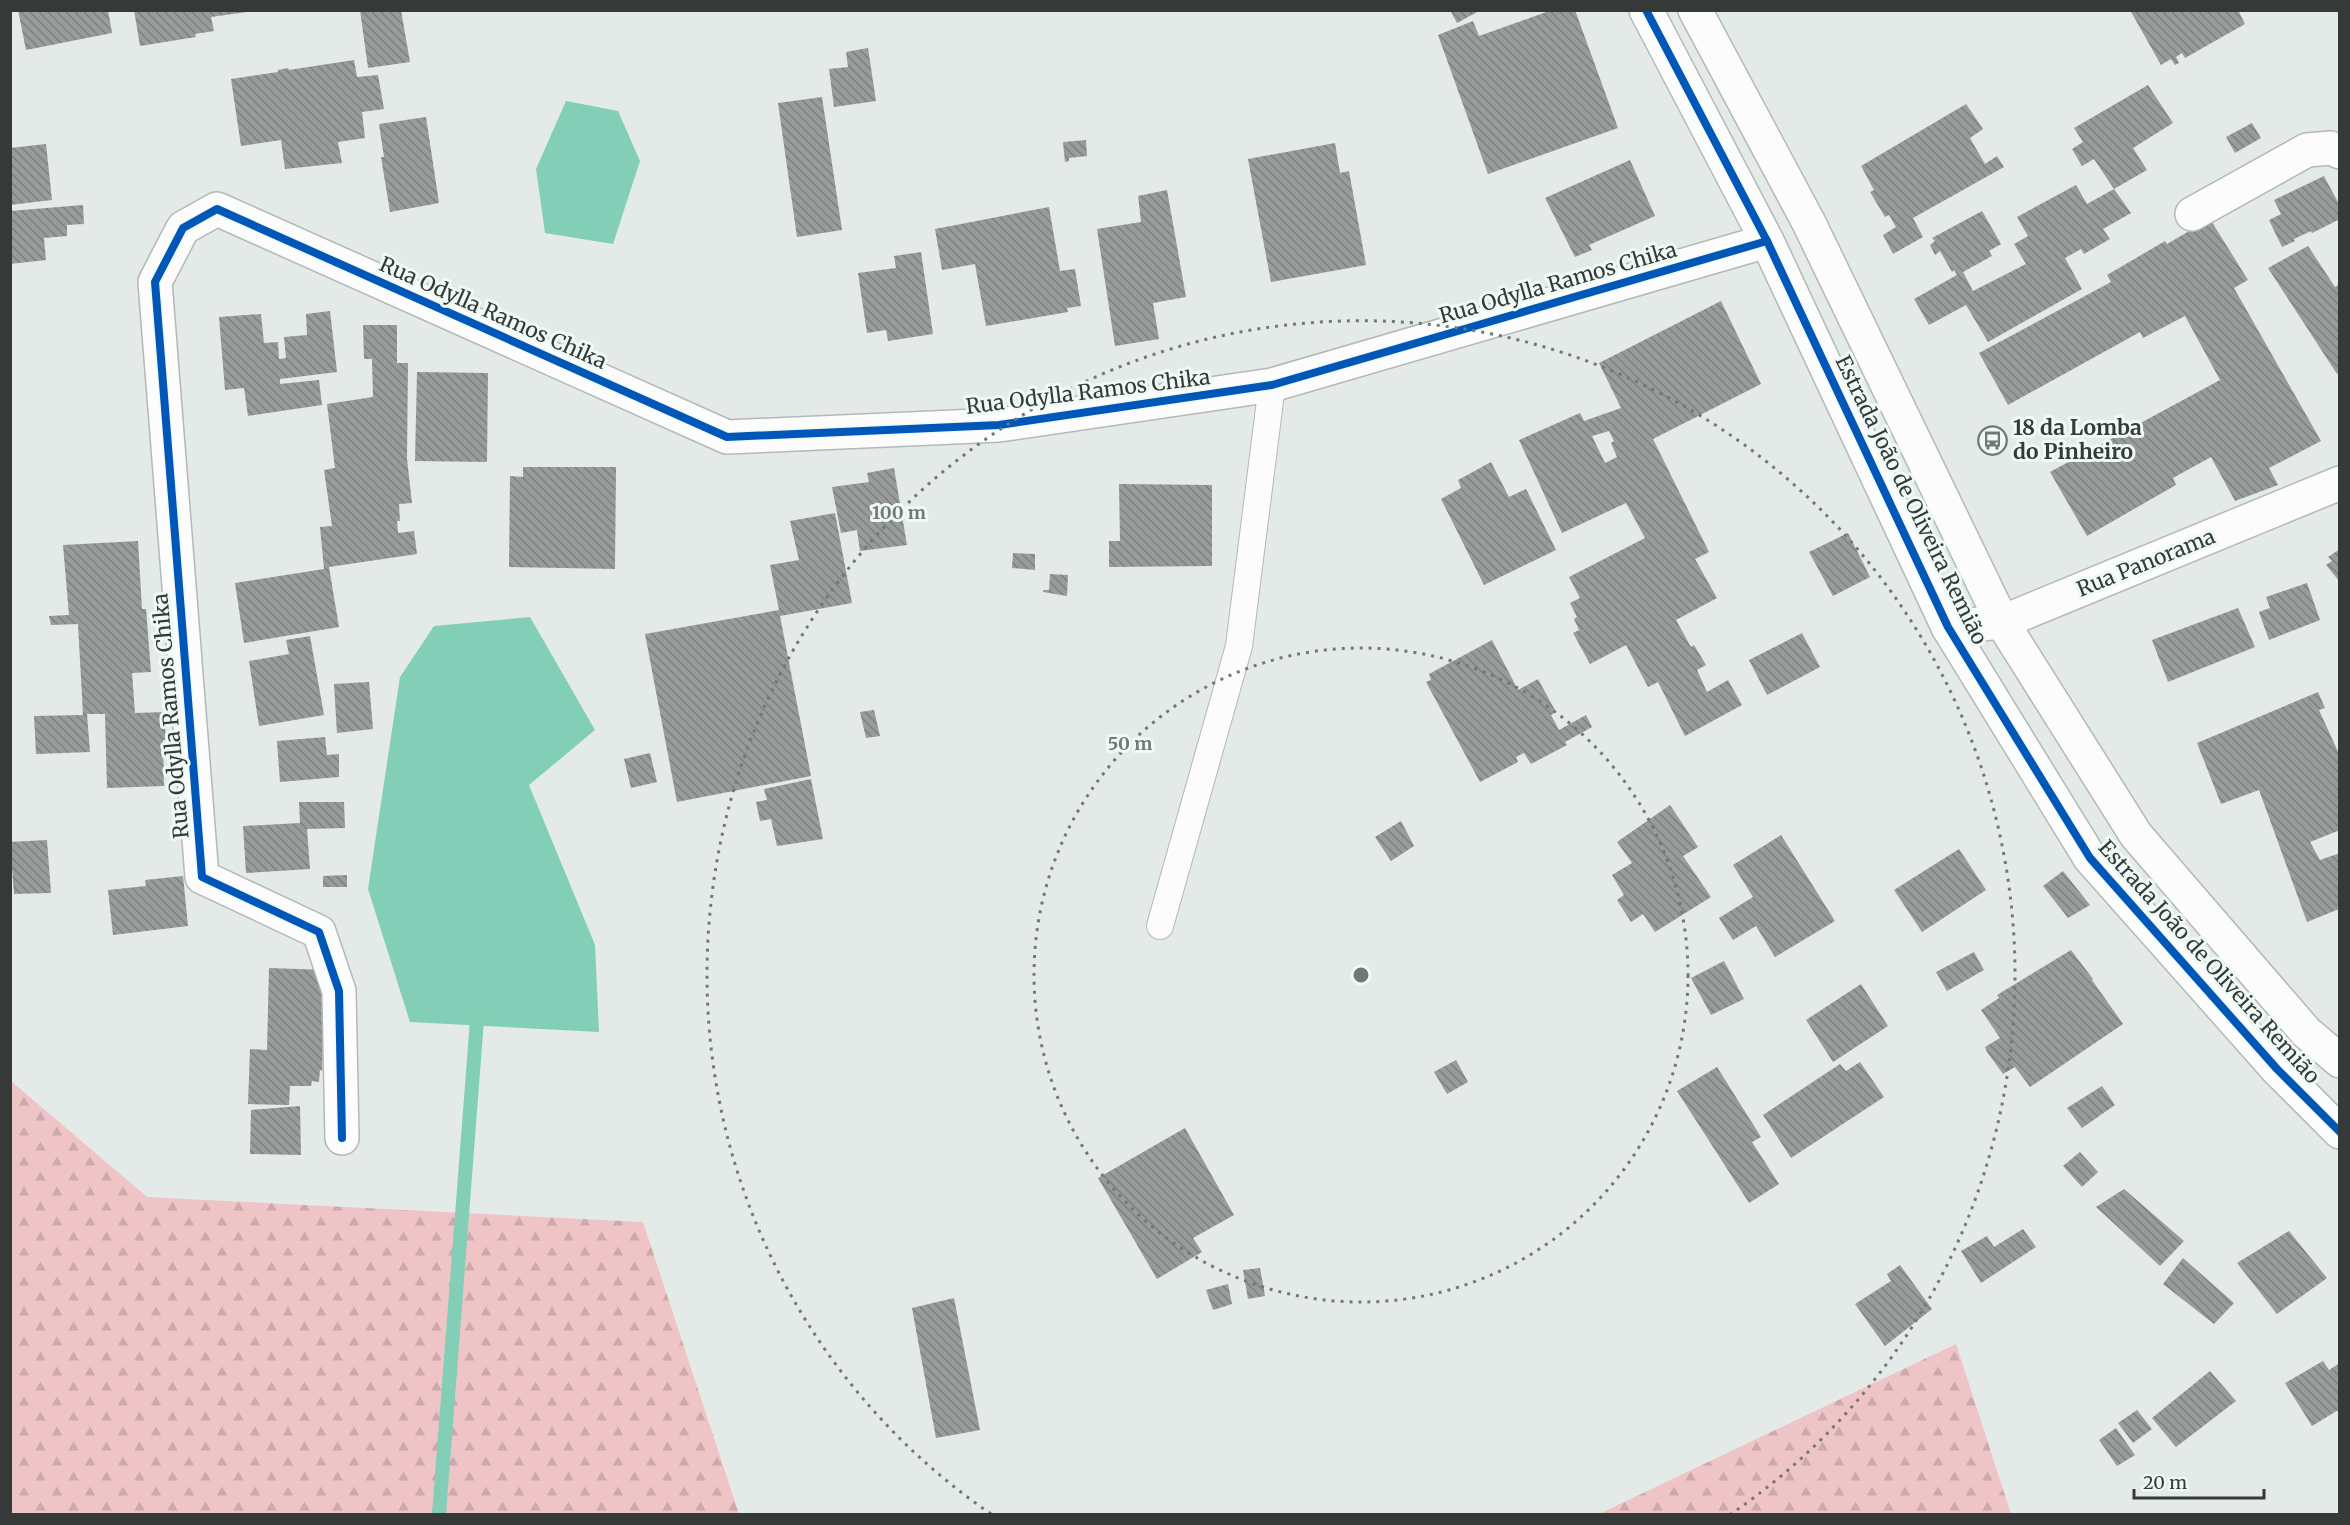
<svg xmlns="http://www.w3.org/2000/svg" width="2350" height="1525" viewBox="0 0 2350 1525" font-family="Merriweather,serif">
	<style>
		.forest { fill: url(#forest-firs) }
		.water { fill: #83ceb6 }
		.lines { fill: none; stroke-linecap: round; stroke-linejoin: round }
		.stream { stroke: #83ceb6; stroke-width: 14 }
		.building { fill: url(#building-back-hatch); fill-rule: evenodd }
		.lane-casing { stroke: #b4b8b7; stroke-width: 28 }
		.street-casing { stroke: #b4b8b7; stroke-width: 36 }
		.secondary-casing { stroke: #b4b8b7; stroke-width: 36 }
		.lane { stroke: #fbfcfb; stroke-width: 26 }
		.street { stroke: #fbfcfb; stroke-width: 33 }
		.secondary { stroke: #fbfcfb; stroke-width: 33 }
		.cycleway-casing { stroke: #effaf6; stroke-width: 11 }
		.cycleway { stroke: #0057b8; stroke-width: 8 }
		.ring { fill: none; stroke: #727875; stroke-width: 3; stroke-dasharray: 3 6 }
		.labels { text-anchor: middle; stroke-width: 6; stroke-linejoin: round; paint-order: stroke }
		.street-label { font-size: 21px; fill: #353a38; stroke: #effaf6 }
		.poi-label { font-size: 21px; font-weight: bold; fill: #353a38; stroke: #effaf6; text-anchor: start }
		.centre { fill: #727875; stroke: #effaf6; stroke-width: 3 }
		.ring-label { font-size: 18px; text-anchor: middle; font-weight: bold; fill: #727875; stroke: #effaf6; stroke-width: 6; stroke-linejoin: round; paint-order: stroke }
	</style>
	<defs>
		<pattern id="forest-firs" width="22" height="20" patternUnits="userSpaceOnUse" patternTransform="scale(1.5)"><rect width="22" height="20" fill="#efc4c7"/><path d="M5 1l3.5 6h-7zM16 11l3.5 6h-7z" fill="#cea9ac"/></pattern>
		<pattern id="building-back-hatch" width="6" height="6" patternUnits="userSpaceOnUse" patternTransform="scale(1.5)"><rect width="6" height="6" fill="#989c9a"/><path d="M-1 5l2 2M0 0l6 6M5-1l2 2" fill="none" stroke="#7d807f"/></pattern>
	</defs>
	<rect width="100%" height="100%" fill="#e4eae7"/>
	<g class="forest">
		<path d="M11,1081L147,1197L643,1222L739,1514H11Z"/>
		<path d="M1956,1344L2011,1514H1599Z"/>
	</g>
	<g class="water">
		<path d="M566,101L618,111L640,161L613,244L545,233L536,169Z"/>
		<path d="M530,617L595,730L529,785L595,945L599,1032L410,1022L368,889L400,677L434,626Z"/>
	</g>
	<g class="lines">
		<path class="stream" d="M439,1514L478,1007"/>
	</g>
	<g class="building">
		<path d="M18,10H108L112,33L26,50Z"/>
		<path d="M134,10H247V12L211,17L214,31L195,34L196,37L140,46Z"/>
		<path d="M360,10H401L410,62L368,68Z"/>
		<path d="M1450,10H1481L1457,23Z"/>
		<path d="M1552,10H1575L1618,128L1488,174L1438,35L1473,21L1479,36Z"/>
		<path d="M2130,10H2238L2245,24L2185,58L2182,53L2176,57L2179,63L2175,65L2171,59L2161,65Z"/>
		<path d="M868,48L876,101L834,107L829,69L848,67L846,52Z"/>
		<path d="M354,60L357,77L378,75L384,109L362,112L365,138L338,142L342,163L285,169L281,140L241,146L231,79L278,72V70L288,68L289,70Z"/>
		<path d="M2148,85L2173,123L2133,148L2147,170L2114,189L2094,159L2082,166L2072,149L2083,142L2074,128Z"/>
		<path d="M822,97L842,230L797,237L778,103Z"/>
		<path d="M1966,104L1983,129L1970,138L1985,164L1997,156L2004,167L1913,218L1923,237L1893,254L1883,235L1896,227L1889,215L1885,217L1870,192L1874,190L1861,166Z"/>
		<path d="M426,117L439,203L390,212L381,157H384L379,124Z"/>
		<path d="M2252,123L2261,138L2235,153L2226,137Z"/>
		<path d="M1086,140L1087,156L1069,158V161L1065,162L1063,142Z"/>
		<path d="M1335,143L1340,173L1349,171L1366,265L1271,282L1248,159Z"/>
		<path d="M46,144L52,200L10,205V148Z"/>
		<path d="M1630,160L1655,216L1589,245L1592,250L1575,257L1545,198Z"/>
		<path d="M2324,176L2340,206V219L2312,233L2311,231L2294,239L2295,241L2282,247L2269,220L2281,214L2274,200Z"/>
		<path d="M2076,185L2087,204L2114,189L2131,213L2103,229L2110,239L2084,254L2081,249L2065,258L2082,289L1988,342L1966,305L1929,325L1914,299L1957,275L1954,270L1952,272L1940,251L1935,255L1930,245L1935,241L1932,238L1982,211L2001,244L1989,251L1992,256L1963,272L1973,291L2026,264L2014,244L2028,236L2017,217Z"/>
		<path d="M1167,190L1186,297L1153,303L1159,339L1115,346L1097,229L1141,222L1138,196Z"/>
		<path d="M83,205L84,224L67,225V236L44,238L46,260L10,264V211Z"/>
		<path d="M1049,207L1060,271L1075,269L1081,306L1067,308L1068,312L986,326L975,264L942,270L935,229Z"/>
		<path d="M2210,219L2248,280L2234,288L2321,441L2269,468L2278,485L2235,501L2211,457L2173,478L2176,485L2087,536L2050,472L2220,380L2185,316L2143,338L2140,332L2008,405L1979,353L2111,282L2107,275L2165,241L2167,244Z"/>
		<path d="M2308,246L2335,287L2340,284V372L2337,374L2268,268Z"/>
		<path d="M921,252L933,334L888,341L886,330L867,333L858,273L896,268L894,256Z"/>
		<path d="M1721,301L1761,384L1653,439L1709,552L1695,559L1717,598L1676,620L1691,647L1694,645L1706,665L1697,670L1707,692L1728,680L1742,705L1685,736L1658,682L1648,687L1626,645L1590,664L1573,633L1579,630L1574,619L1577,617L1570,603L1580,598L1569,577L1645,538L1626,503L1562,533L1519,440L1580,413L1584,421L1621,408L1599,363ZM1609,431L1614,441L1611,443L1617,457L1605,463L1592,436Z"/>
		<path d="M330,311L337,372L280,379V384L319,380L322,405L248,416L244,388L225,390L219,317L261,314L264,343L278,342L279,359L286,358L284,337L307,335L306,314Z"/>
		<path d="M363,325H397V363H408L407,459L412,503L399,504L400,521H397L398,533L414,531L417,554L329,567L339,627L244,643L235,583L324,569L320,527L332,526L324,470L335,468L327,404L373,397L372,359H364Z"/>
		<path d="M417,372L488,373L487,462L415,461Z"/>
		<path d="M1491,462L1509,497L1526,489L1556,550L1484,585L1441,499L1461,488L1458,480Z"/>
		<path d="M523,467H616L615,569L509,567L510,476L523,477Z"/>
		<path d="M894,468L907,545L860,551L857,530L841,533L832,487L869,482L867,473Z"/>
		<path d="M1119,484L1212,485V566L1109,567V541H1120Z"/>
		<path d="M835,513L852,603L780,616L811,776L677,802L645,634L779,610L770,565L799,560L790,521Z"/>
		<path d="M1848,533L1870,577L1833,596L1809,552Z"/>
		<path d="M138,541L142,609H146L151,672L132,673L135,713L164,712L166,740H163L164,786L107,788L105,714H87L90,752L36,754L34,716L83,715L78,624L51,625L49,616L69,615L63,545Z"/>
		<path d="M2340,549V582L2326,565L2332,561L2328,557Z"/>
		<path d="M1013,553L1035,554V570L1012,568Z"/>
		<path d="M1050,574L1068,575L1067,596L1043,592V590H1049Z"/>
		<path d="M2307,583L2320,620L2269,640L2259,612L2270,608L2266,597Z"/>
		<path d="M2238,608L2255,647L2168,682L2152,640Z"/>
		<path d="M1802,633L1820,667L1767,695L1749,660Z"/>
		<path d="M310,636L324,715L259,726L249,661L289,654L286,640Z"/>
		<path d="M1492,640L1518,690L1538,679L1556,712L1551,715L1559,730L1586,715L1592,727L1565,742L1567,745L1531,764L1524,753L1516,757L1518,762L1480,782L1426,682L1431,680L1429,674Z"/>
		<path d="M369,682L373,729L337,733L334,684Z"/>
		<path d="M2318,692L2325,708L2319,710L2340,756V830L2310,842L2320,860L2340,853V905L2337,906L2339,909L2307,922L2259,790L2221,804L2197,743Z"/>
		<path d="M874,710L880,736L866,738L860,712Z"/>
		<path d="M325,737L327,755L339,754V777L280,782L277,741Z"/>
		<path d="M650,753L657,782L631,788L624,759Z"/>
		<path d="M811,779L823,839L777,846L771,819L760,821L756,802L767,800L764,789Z"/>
		<path d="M299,802H344L345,828L307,829L310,869L246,873L243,826L300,823Z"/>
		<path d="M1670,805L1698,847L1683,856L1711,897L1655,932L1643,914L1631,922L1617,900L1624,895L1612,875L1632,863L1617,842Z"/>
		<path d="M1401,821L1414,846L1391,861L1375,837Z"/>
		<path d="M1781,835L1835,921L1775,957L1756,926L1733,940L1719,918L1753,897L1733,865Z"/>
		<path d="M47,840L51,893L14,894L10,842Z"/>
		<path d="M1959,849L1986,890L1922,932L1894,890Z"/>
		<path d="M2063,871L2090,905L2068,918L2043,886Z"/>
		<path d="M347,875V887H323V876Z"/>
		<path d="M183,876L188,926L113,935L108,890L146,886L145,880Z"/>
		<path d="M2071,950L2093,979L2092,980L2123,1024L2030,1087L2015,1067L2003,1074L1987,1052L1985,1047L2000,1038L1981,1010L1999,998L1997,995Z"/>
		<path d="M1974,952L1984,970L1947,991L1936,972Z"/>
		<path d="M1724,961L1744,999L1711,1015L1691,978Z"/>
		<path d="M269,968L327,970L322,1071L320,1070L319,1082L312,1081L311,1086H290L289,1105L248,1104L250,1049L267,1050Z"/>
		<path d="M1861,984L1888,1026L1833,1062L1806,1020Z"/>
		<path d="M1456,1060L1468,1082L1447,1094L1434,1072Z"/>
		<path d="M1860,1062L1884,1097L1791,1158L1763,1115L1840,1064L1846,1071Z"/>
		<path d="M1717,1067L1761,1137L1752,1142L1779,1184L1749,1203L1677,1091Z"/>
		<path d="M2102,1086L2115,1105L2082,1128L2067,1108Z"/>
		<path d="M300,1106L301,1155L250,1154L251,1110Z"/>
		<path d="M1185,1128L1234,1215L1193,1238L1202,1252L1157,1279L1098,1178Z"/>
		<path d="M2080,1152L2098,1172L2082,1187L2063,1166Z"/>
		<path d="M2124,1189L2184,1241L2160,1266L2096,1207Z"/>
		<path d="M2023,1229L2036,1247L1981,1283L1961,1251L1987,1236L1994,1247Z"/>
		<path d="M2289,1231L2327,1278L2277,1314L2237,1263Z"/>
		<path d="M2183,1258L2234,1303L2214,1324L2163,1284Z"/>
		<path d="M1900,1265L1932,1309L1885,1346L1855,1304L1891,1281L1887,1274Z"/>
		<path d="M1260,1268L1265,1296L1248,1299L1243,1270Z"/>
		<path d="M1228,1284L1232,1304L1213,1310L1206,1290Z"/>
		<path d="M954,1298L980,1430L936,1438L912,1308Z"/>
		<path d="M2323,1361L2329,1370L2340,1363V1409L2312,1426L2285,1383Z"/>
		<path d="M2210,1371L2236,1401L2176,1447L2152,1418Z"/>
		<path d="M2137,1410L2152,1429L2133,1443L2118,1423Z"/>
		<path d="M2116,1428L2135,1455L2117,1466L2099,1440Z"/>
	</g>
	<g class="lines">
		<defs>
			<path id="lane" d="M1160,926L1239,646L1272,385"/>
			<g id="street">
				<path d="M2192,214L2307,150L2331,148L2340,152"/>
				<path d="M342,1138L339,991L319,932L202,877L155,282L183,228L217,209L727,437L999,425L1272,385L1767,241"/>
			</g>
			<g id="secondary">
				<path d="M1646,10L1767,241L1948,627L2090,858L2277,1069L2340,1132"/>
				<path d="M1695,10L1809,223L2002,622L2136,835L2306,1032L2340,1061"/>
				<path d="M1948,627L2002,622L2340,483"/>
			</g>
		</defs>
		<use href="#lane" class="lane-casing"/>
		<use href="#street" class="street-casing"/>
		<use href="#secondary" class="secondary-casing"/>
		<use href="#lane" class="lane"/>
		<use href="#street" class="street"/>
		<use href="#secondary" class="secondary"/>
		<defs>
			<g id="cycleway">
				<path d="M1646,10L1767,241L1948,627L2090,858L2277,1069L2340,1132"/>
				<path d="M342,1138L339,991L319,932L202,877L155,282L183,228L217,209L727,437L999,425L1272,385L1767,241"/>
			</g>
		</defs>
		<use href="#cycleway" class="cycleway-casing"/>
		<use href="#cycleway" class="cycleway"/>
	</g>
	<g class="ring">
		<circle cx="1361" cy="975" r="327"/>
		<path d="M991 1514A654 654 0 1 1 1731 1514"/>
	</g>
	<defs>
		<symbol id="bus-ring" viewBox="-11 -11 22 22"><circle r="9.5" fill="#effaf6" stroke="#727875" stroke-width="1.5"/><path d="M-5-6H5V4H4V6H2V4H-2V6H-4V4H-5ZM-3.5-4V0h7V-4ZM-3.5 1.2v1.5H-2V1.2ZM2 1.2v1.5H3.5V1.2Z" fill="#727875"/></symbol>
	</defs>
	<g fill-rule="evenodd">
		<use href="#bus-ring" x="1976" y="424" width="33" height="33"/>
	</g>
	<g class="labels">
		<g class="street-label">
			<text transform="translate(1558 283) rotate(-16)" y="7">Rua Odylla Ramos Chika</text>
			<text transform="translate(493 313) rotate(24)" y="7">Rua Odylla Ramos Chika</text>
			<text transform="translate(1088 392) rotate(-7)" y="7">Rua Odylla Ramos Chika</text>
			<text transform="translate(1911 500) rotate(64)" y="7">Estrada João de Oliveira Remião</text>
			<text transform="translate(2146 563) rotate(-22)" y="7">Rua Panorama</text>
			<text transform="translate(171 716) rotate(-95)" y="7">Rua Odylla Ramos Chika</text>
			<text transform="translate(2209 962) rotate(48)" y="7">Estrada João de Oliveira Remião</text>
		</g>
		<g class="poi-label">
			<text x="2013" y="435">18 da Lomba<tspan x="2013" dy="24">do Pinheiro</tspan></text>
		</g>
	</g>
	<circle cx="1361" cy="975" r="9" class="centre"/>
	<g class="ring-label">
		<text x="899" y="519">100 m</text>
		<text x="1130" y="750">50 m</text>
	</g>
	<rect width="2350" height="1525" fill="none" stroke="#353a38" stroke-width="24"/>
	<path d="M2134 1489v9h130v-9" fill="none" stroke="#353a38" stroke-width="3"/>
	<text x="2143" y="1489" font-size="18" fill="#353a38" stroke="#effaf6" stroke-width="4.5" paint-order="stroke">20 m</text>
</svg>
